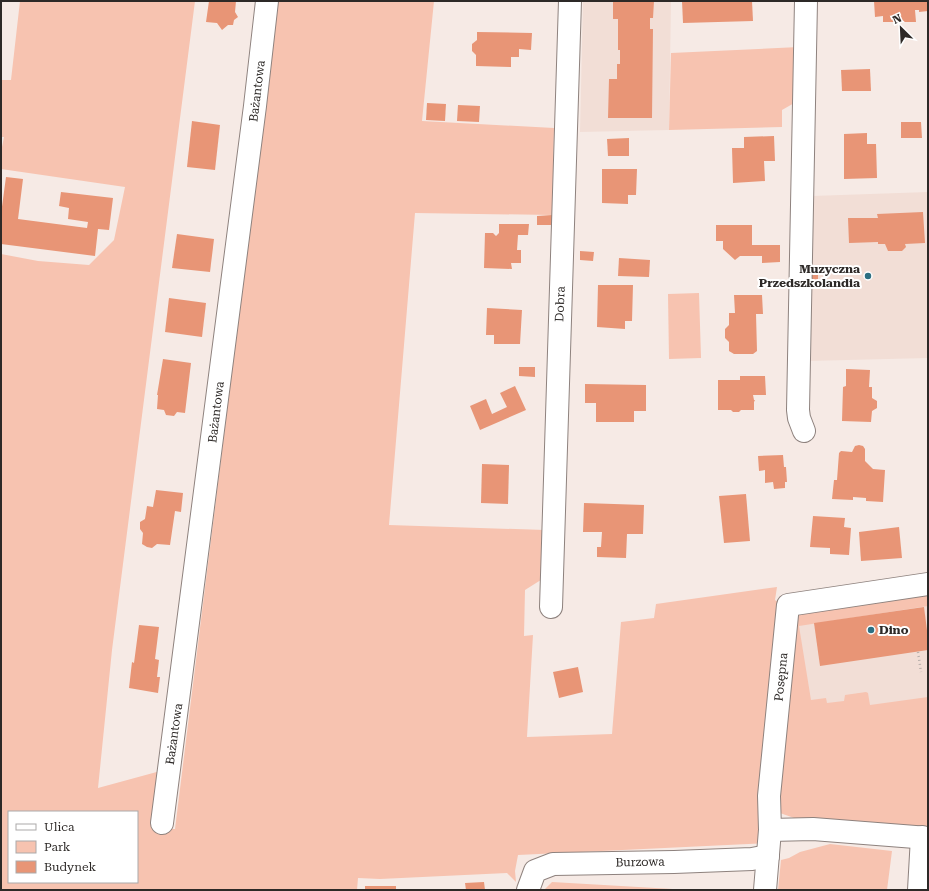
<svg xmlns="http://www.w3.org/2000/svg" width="929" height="891" viewBox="0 0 929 891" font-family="'Roboto Serif',serif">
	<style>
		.built { fill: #f2ded6 }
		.green { fill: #f7c3b0; fill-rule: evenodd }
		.building { fill: #e89576 }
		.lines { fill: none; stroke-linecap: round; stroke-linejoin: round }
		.minor-casing { stroke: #8e827e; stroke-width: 24 }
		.path { stroke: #b8afab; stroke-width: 2.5; stroke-dasharray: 1 3; stroke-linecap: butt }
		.minor { stroke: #fff; stroke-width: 22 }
		.poi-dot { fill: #2d6f82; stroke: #fff; stroke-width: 1.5 }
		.labels { text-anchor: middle; stroke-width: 4; stroke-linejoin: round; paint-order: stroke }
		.street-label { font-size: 12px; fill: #2d2927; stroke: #fff }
		.poi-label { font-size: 12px; font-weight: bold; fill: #2d2927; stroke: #fff; text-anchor: end }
	</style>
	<rect width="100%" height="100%" fill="#f6eae5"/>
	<g class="built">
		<path d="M583,1H671L669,130L580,132Z"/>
		<path d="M928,192V358L807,361L812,196Z"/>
		<path d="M928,590V829L823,820L791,621Z"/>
	</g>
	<g class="green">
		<path d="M20,1H195L112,650L98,788L164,770L165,829H175L278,1H434L422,121L554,128L552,215L415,213L389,525L545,530L544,578L525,590L524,636L533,635L527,737L612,734L621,622L654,618L656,604L777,587L775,600L783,606L767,843L518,855L515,871L516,882L507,873L380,879L358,878L357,890H1V254L38,261L89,265L114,240L125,187L1,169V152L4,137H1V80H11ZM9,812H137V882H9Z"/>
		<path d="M799,47L796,102L782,110V127L669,130L671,53Z"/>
		<path d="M699,293L701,358L669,359L668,294Z"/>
		<path d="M928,590V606L799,626L811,700L826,698L827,703L844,701L845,695L866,692L868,693L870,705L928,697V829L797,819L780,813L775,805L798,612Z"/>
		<path d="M830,844L892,851L887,890H778L781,860L789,858L800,852Z"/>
		<path d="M552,882L690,890H544Z"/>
	</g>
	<g class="building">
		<path d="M209,1H236L235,12L238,17L234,20L233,25H228L222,30L217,23L206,22Z"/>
		<path d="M613,1H654L653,18H650V29H653L652,118H608L609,79H617V64H620V50H618V19H613Z"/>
		<path d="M682,1H752L753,21L683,23Z"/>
		<path d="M874,1H928V11L919,12V10H915L916,22H883V16L875,17Z"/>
		<path d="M477,32L532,33L531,50L519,49V57H511V67L476,66V55L472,51V44L477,40Z"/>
		<path d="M870,69L871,91H842L841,70Z"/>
		<path d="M427,103L446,104L445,121L426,120Z"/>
		<path d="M458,105L480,106L479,122L457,121Z"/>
		<path d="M192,121L220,125L215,170L187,167Z"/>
		<path d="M901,122H921L922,138H901Z"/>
		<path d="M867,133V144H876L877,178L844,179V134Z"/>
		<path d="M774,136L775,161H764L765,181L733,183L732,148H744V137Z"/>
		<path d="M629,138V156H608L607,139Z"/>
		<path d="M602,169H637L636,195H628V204L602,203Z"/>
		<path d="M6,177L23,179L18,219L87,228L88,222L68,219L69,208L59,206L61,192L113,198L109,230L98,229L95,256L1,244V214Z"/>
		<path d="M923,212L925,243L905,244L906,247L902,251H888L885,244H878V242L849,243L848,218H878L877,214Z"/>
		<path d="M552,215V225H537V216Z"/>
		<path d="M499,224H529L528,235H518L517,250H521V263H511L512,269L484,268L485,233H493L496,236L499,233Z"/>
		<path d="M716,225H752V245H780V262L762,263V256H740L735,260L723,249V241H716Z"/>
		<path d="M177,234L214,239L210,272L172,268Z"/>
		<path d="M580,251L594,252L593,261L580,260Z"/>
		<path d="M619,258L650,260L649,277L618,276Z"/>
		<rect x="808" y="267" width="10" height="17"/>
		<path d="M598,285H633L632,321H625V329L597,327Z"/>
		<path d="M734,295H762L763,314H756L757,351L753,354H734L729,351V342L725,338V329L729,325V313H735Z"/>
		<path d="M169,298L206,303L202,337L165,332Z"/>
		<path d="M487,308L522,310L520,344H494V335H486Z"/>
		<path d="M163,359L191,363L185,413L177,412L174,416L166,415L164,410L157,409L158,395H157Z"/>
		<path d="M519,367H535V377L519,376Z"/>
		<path d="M846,369L870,370L869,387H872V398L877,401V408L872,411L871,422L842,421L843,387L846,386Z"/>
		<path d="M740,376H765L766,395H753L754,400H755L754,402V410H741L739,412H733L731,410H718V380H740Z"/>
		<path d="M585,384L646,385V411H634V422H596V403H585Z"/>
		<path d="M515,386L526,410L480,430L470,406L486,399L492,414L507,407L500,393Z"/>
		<path d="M859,445L863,446L865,449V461L873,469L885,470L883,502L866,501V498L853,497V500L832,499L834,480H837L839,453L841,451L852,452L855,446Z"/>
		<path d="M783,455L784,467H786L787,482H785V488L774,489L773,482L765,483V470L759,471L758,456Z"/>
		<path d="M482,464L509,465L508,504L481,503Z"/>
		<path d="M156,490L183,493L181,512L175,511L170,545L157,544L152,548L147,547L142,544L143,533L140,529V522L145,519L147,506L153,507Z"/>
		<path d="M746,494L750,541L724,543L719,496Z"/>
		<path d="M584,503L644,505L643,534H627L626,558L597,557V547H601L602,532H583Z"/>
		<path d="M813,516L845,518L844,527L851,528L849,555L830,554V548L810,547Z"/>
		<path d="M899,527L902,558L861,561L859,532Z"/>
		<path d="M924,607L928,638V650L820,666L814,623Z"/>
		<path d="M139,625L159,627L155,659L159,660L157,677H160L158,693L129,688L132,662L134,663Z"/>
		<path d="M578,667L583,692L559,698L553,672Z"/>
		<path d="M484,882L485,890H466L465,883Z"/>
		<path d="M365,886H396V889L395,890H365Z"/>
	</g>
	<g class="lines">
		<defs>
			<g id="minor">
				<path d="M804,431L799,418L798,410L806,1"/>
				<path d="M551,607L570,1"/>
				<path d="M162,823L255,106L267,1"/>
				<path d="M770,830L813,829L928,838"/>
				<path d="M528,890L535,871L553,864L674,862L752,859L768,856"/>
				<path d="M765,890L770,830L769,796L788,605L928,584"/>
				<path d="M919,890L922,837"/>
			</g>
		</defs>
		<use href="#minor" class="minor-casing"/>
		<path class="path" d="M918,652L921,672"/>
		<use href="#minor" class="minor"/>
	</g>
	<g class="poi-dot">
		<circle cx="868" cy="276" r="4"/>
		<circle cx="871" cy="630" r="4"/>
	</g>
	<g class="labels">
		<g class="street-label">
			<text transform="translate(257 91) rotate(-83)" y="4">Bażantowa</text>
			<text transform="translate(560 304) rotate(-88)" y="4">Dobra</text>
			<text transform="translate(216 412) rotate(-83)" y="4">Bażantowa</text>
			<text transform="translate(781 677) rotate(-84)" y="4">Posępna</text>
			<text transform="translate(174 734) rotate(-82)" y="4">Bażantowa</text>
			<text transform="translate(640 862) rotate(-1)" y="4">Burzowa</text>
		</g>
		<g class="poi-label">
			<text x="860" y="273">Muzyczna<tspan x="860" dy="14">Przedszkolandia</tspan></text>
			<text x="879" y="634" text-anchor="start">Dino</text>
		</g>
	</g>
	<rect width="929" height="891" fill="none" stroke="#2d2927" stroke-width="4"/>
	<rect x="8" y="811" width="130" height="72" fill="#ffffff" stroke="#aba9a9"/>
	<rect x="16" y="824" width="20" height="6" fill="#ffffff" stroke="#aba9a9"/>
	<text x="44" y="831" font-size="12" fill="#2d2927">Ulica</text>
	<rect x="16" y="841" width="20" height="12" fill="#f7c3b0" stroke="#aba9a9"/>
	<text x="44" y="851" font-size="12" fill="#2d2927">Park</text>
	<rect x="16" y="861" width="20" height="12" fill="#e89576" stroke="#aba9a9"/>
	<text x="44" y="871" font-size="12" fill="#2d2927">Budynek</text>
	<g transform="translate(901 28) rotate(336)" stroke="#ffffff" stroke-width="3" paint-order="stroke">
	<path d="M0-3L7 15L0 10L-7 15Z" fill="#2d2927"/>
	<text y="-6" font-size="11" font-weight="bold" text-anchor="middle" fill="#2d2927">N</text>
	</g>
</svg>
